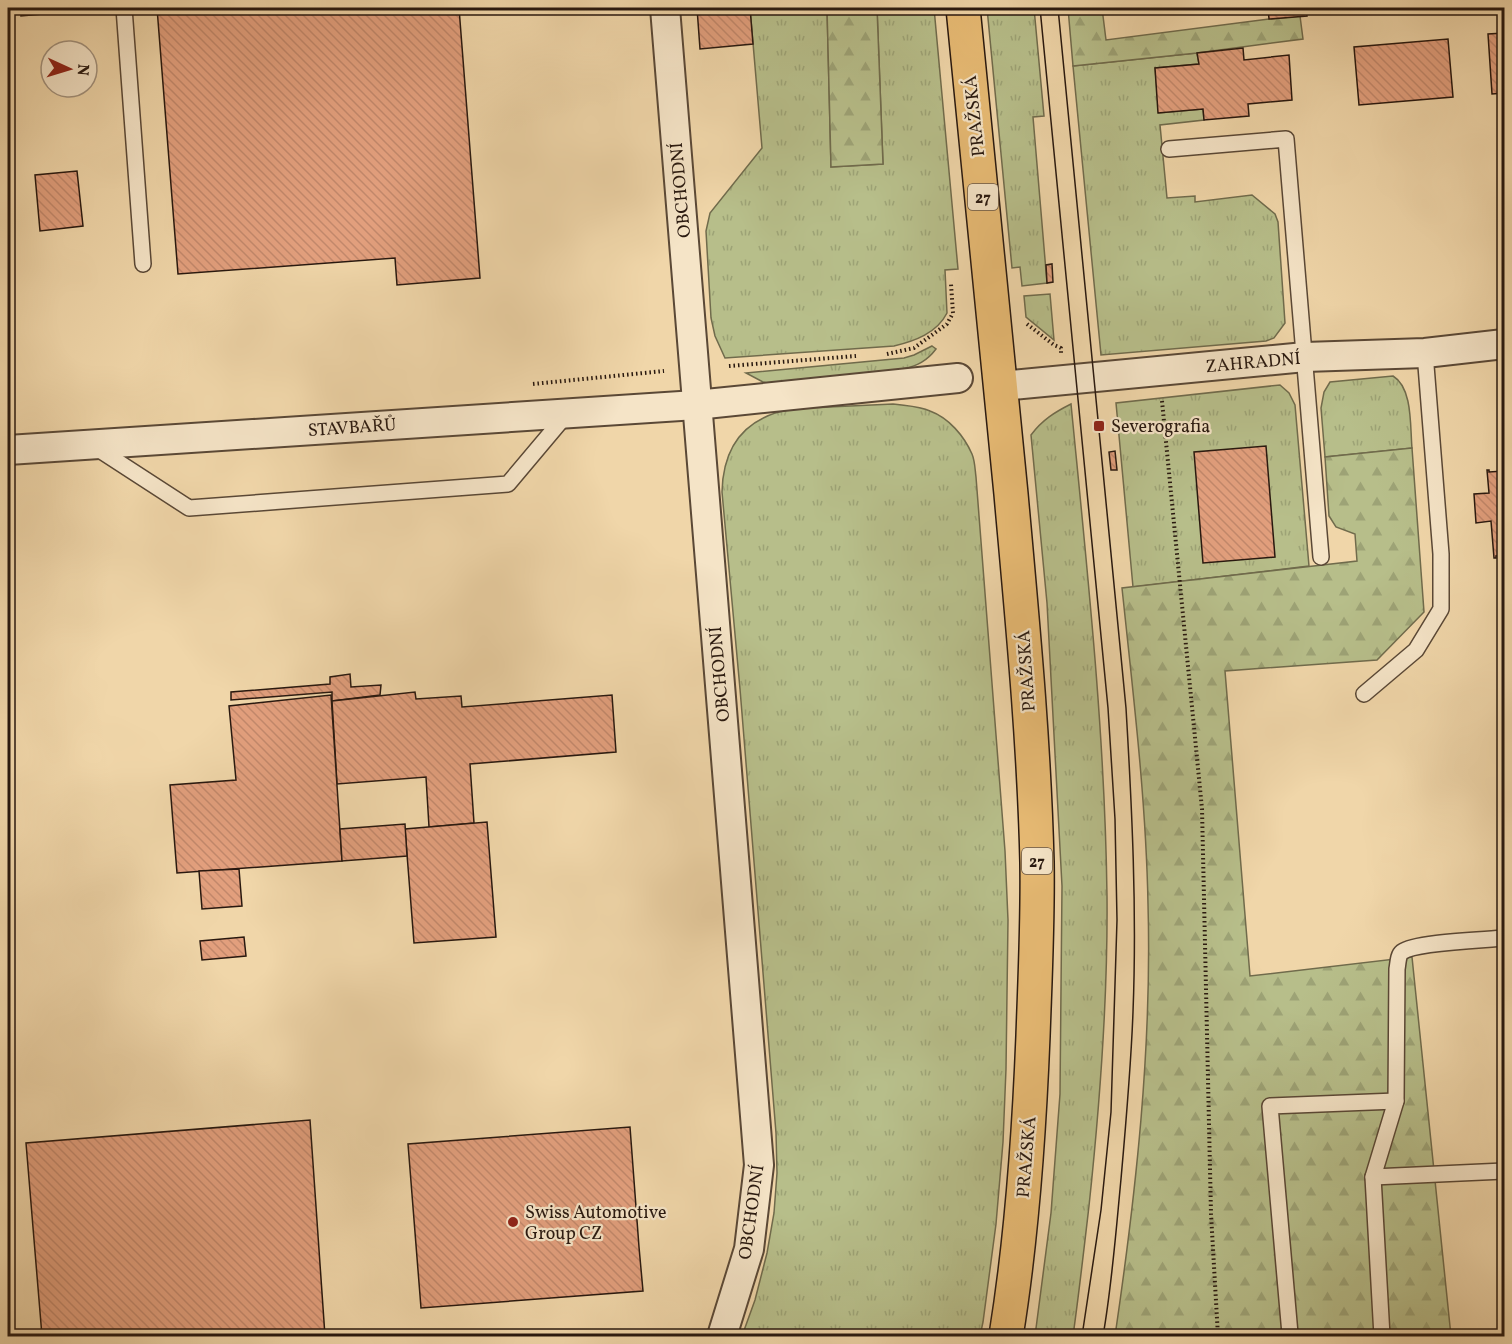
<svg xmlns="http://www.w3.org/2000/svg" width="1512" height="1344" viewBox="0 0 1512 1344" font-family="Vollkorn,serif">
	<style>
		.grass { fill: url(#grass-tufts); stroke: #706b4c; stroke-width: 1.5 }
		.forest { fill: url(#forest-firs); stroke: #706b4c; stroke-width: 1.5 }
		.building { fill: url(#building-back-hatch); stroke: #28180f; stroke-width: 1.5 }
		.lines { fill: none; stroke-linecap: round; stroke-linejoin: round }
		.lane-casing { stroke: #5a4836; stroke-width: 18 }
		.street-casing { stroke: #5a4836; stroke-width: 32 }
		.primary-casing { stroke: #28180f; stroke-width: 36 }
		.path { stroke: #28180f; stroke-width: 4; stroke-dasharray: 1.5 3; stroke-linecap: butt }
		.lane { stroke: #f5e4c7; stroke-width: 15 }
		.street { stroke: #f5e4c7; stroke-width: 28 }
		.primary { stroke: #e8bb74; stroke-width: 33 }
		.tram { stroke: #28180f; stroke-width: 1.5 }
		.poi-dot { fill: #8f2418; stroke: #f5e4c7; stroke-width: 2 }
		.labels { text-anchor: middle; stroke-width: 4.5; stroke-linejoin: round; paint-order: stroke }
		.shield { fill: #f5e4c7; stroke: #665546; stroke-width: 1.5 }
		.shield-label { font-size: 16px; font-weight: bold; fill: #28180f }
		.street-label { font-size: 18px; fill: #28180f; stroke: #f5e4c7 }
		.poi-label { font-size: 18px; fill: #28180f; stroke: #f5e4c7; text-anchor: start }
	</style>
	<defs>
		<pattern id="grass-tufts" width="24" height="20" patternUnits="userSpaceOnUse" patternTransform="scale(1.5)"><rect width="24" height="20" fill="#b7be8a"/><path d="M3 7l-1-3M5 7V3M7 7l1-3M15 17l-1-3M17 17v-4M19 17l1-3" fill="none" stroke="#9da376"/></pattern>
		<pattern id="forest-firs" width="22" height="20" patternUnits="userSpaceOnUse" patternTransform="scale(1.5)"><rect width="22" height="20" fill="#b7be8a"/><path d="M5 1l3.5 6h-7zM16 11l3.5 6h-7z" fill="#9da376"/></pattern>
		<pattern id="building-back-hatch" width="6" height="6" patternUnits="userSpaceOnUse" patternTransform="scale(1.5)"><rect width="6" height="6" fill="#e29f7d"/><path d="M-1 5l2 2M0 0l6 6M5-1l2 2" fill="none" stroke="#c2886b"/></pattern>
	</defs>
	<rect width="100%" height="100%" fill="#f0d6a9"/>
	<filter id="stains"><feTurbulence type="fractalNoise" baseFrequency=".00333" numOctaves="4"/><feColorMatrix values="0 0 0 0 .2 0 0 0 0 .09 0 0 0 0 .02 0 0 0 .5 -.17"/></filter>
	<radialGradient id="worn" r=".72"><stop offset=".6" stop-color="#630" stop-opacity="0"/><stop offset="1" stop-color="#630" stop-opacity=".3"/></radialGradient>
	<g class="grass">
		<path d="M750,8H827L831,167L883,164L877,8H934L958,269L945,270L947,313C937,333 915,341 894,346L725,358L715,336L711,318L706,231L710,213L762,148Z"/>
		<path d="M987,8H1034L1044,116L1033,117L1047,283L1022,286L1020,267L1012,268Z"/>
		<path d="M1197,53L1199,64L1155,68L1159,113L1203,109L1204,120L1160,125L1167,198L1195,196V202L1252,195L1275,214L1278,222L1285,323L1274,338L1266,341L1101,355L1073,66Z"/>
		<path d="M1050,294L1054,340L1026,317L1024,296Z"/>
		<path d="M932,346L936,349C927,361 917,366 903,369L771,384L763,382L746,373L904,358L914,355Z"/>
		<path d="M1393,376C1413,388 1410,427 1412,448L1325,457L1321,408L1324,392L1330,382Z"/>
		<path d="M1280,385L1289,393L1295,405L1309,566L1133,587L1116,403Z"/>
		<path d="M893,404C906,406 919,406 930,411C949,418 964,436 972,454C975,461 975,470 976,477L1005,851L1008,920L1006,1069L1003,1142L996,1224L983,1322L980,1336H742L755,1300L767,1253L774,1213L777,1173L776,1133L740,689L722,492C723,445 745,417 792,409C804,407 816,408 829,407C850,406 872,405 893,404Z"/>
		<path d="M1071,404C1087,568 1105,732 1107,896C1108,1000 1100,1103 1089,1206C1084,1249 1079,1293 1073,1336H1035L1051,1213L1060,1094L1062,886L1047,603L1031,435C1042,420 1055,412 1071,404Z"/>
	</g>
	<g class="forest">
		<path d="M827,8H877L883,164L831,167Z"/>
		<path d="M1068,8H1102L1106,40L1269,19L1300,16L1303,39L1197,53L1073,66Z"/>
		<path d="M1412,448L1424,612L1377,660L1225,671L1250,976L1412,957L1451,1336H1115C1136,1193 1152,1048 1148,904C1146,798 1133,693 1122,588L1357,561L1355,534L1336,527L1329,516L1325,457Z"/>
	</g>
	<g class="building">
		<path d="M21,8H64L65,12L21,16Z"/>
		<path d="M157,8H459L480,278L397,285L395,258L178,274Z"/>
		<path d="M697,8H750L753,44L700,49Z"/>
		<path d="M1268,8H1306L1307,16L1269,19Z"/>
		<path d="M1504,33V93L1492,94L1488,34Z"/>
		<path d="M1448,39L1453,97L1359,105L1354,47Z"/>
		<path d="M1243,48L1244,60L1289,55L1292,100L1248,104L1249,116L1204,120L1203,109L1158,113L1155,68L1199,64L1197,53Z"/>
		<path d="M77,171L83,226L40,231L35,175Z"/>
		<path d="M1052,264L1053,282L1047,283L1046,265Z"/>
		<path d="M1266,446L1275,557L1203,563L1194,452Z"/>
		<path d="M1115,451L1117,470H1111L1109,452Z"/>
		<path d="M1487,470H1489V472L1504,471V555L1496,556V558H1494L1491,521L1476,523L1474,494L1489,493Z"/>
		<path d="M350,674L351,687L381,685L380,695L332,701V692L231,700V692L330,684V677Z"/>
		<path d="M415,692L416,699L461,696L462,707L612,695L616,752L470,764L474,823L429,827L426,777L337,784L332,701Z"/>
		<path d="M331,695L342,861L177,873L170,785L236,780L229,706Z"/>
		<path d="M487,822L496,937L414,943L405,829Z"/>
		<path d="M405,824L407,856L342,861L340,829Z"/>
		<path d="M239,869L242,906L202,909L199,871Z"/>
		<path d="M244,937L246,956L202,960L200,941Z"/>
		<path d="M310,1120L325,1336H42L26,1143Z"/>
		<path d="M630,1127L639,1247L643,1291L421,1308L408,1144Z"/>
	</g>
	<g class="lines">
		<defs>
			<g id="lane">
				<path d="M124,8L143,264"/>
				<path d="M1169,149L1286,139L1321,557"/>
				<path d="M95,447L189,508L508,484L566,415"/>
				<path d="M1364,694L1416,650L1441,609V554L1425,353"/>
				<path d="M1373,1177L1504,1171"/>
				<path d="M1290,1334L1270,1106L1396,1101"/>
				<path d="M1382,1336L1373,1177L1396,1101L1397,969C1398,964 1398,955 1402,952C1415,942 1485,940 1504,938"/>
			</g>
			<g id="street">
				<path d="M665,8L759,1165L749,1249L722,1336"/>
				<path d="M1001,386L1305,357L1425,353L1504,344"/>
				<path d="M8,450L696,405L958,378"/>
			</g>
			<path id="primary" d="M963,8C980,170 996,332 1011,494C1022,617 1034,739 1037,862C1038,920 1035,978 1033,1036C1029,1137 1022,1237 1006,1336"/>
		</defs>
		<use href="#lane" class="lane-casing"/>
		<use href="#street" class="street-casing"/>
		<use href="#primary" class="primary-casing"/>
		<g class="path">
			<path d="M1027,324L1054,345L1061,348V353"/>
			<path d="M887,354L914,348L947,324L953,313L951,284"/>
			<path d="M729,366L856,356"/>
			<path d="M533,384L664,371"/>
			<path d="M1162,401L1202,809L1211,1214L1218,1336"/>
		</g>
		<use href="#lane" class="lane"/>
		<use href="#street" class="street"/>
		<use href="#primary" class="primary"/>
		<g class="tram">
			<path d="M1040,8L1108,708L1115,819L1117,920L1111,1112L1101,1210L1082,1336"/>
			<path d="M1058,8L1126,708C1132,809 1137,910 1133,1012C1131,1067 1126,1123 1121,1179C1116,1231 1112,1285 1103,1336"/>
		</g>
	</g>
	<g class="poi-dot">
		<rect x="1093" y="420" width="12" height="12" rx="3"/>
		<circle cx="513" cy="1222" r="6"/>
	</g>
	<g class="labels">
		<g class="shield">
			<rect x="968" y="184" width="30" height="26" rx="4.5"/>
			<rect x="1022" y="848" width="30" height="26" rx="4.5"/>
		</g>
		<g class="shield-label">
			<text x="983" y="203">27</text>
			<text x="1037" y="867">27</text>
		</g>
		<g class="street-label">
			<text transform="translate(974 116) rotate(-96)" y="6">PRAŽSKÁ</text>
			<text transform="translate(680 190) rotate(-95)" y="6">OBCHODNÍ</text>
			<text transform="translate(1253 362) rotate(-5)" y="6">ZAHRADNÍ</text>
			<text transform="translate(352 427) rotate(-4)" y="6">STAVBAŘŮ</text>
			<text transform="translate(1026 671) rotate(-94)" y="6">PRAŽSKÁ</text>
			<text transform="translate(719 674) rotate(-95)" y="6">OBCHODNÍ</text>
			<text transform="translate(1026 1157) rotate(-85)" y="6">PRAŽSKÁ</text>
			<text transform="translate(751 1212) rotate(-82)" y="6">OBCHODNÍ</text>
		</g>
		<g class="poi-label">
			<text x="1111" y="432">Severografia</text>
			<text x="525" y="1218">Swiss Automotive<tspan x="525" dy="21">Group CZ</tspan></text>
		</g>
	</g>
	<rect width="1512" height="1344" fill="none" stroke="#f0d6a9" stroke-width="30"/>
	<rect x="9" y="9" width="1494" height="1326" fill="none" stroke="#28180f" stroke-width="3"/>
	<rect x="15" y="15" width="1482" height="1314" fill="none" stroke="#28180f" stroke-width="1.5"/>
	<g transform="translate(69 69) rotate(94)"><circle r="28" fill="#f5e4c7" stroke="#a3927d" stroke-width="1.5"/>
	<path d="M0-4.5L10 22L0 15L-10 22Z" fill="#8f2418"/>
	<text y="-9" font-size="16" font-weight="bold" text-anchor="middle" fill="#28180f">N</text>
	</g>
	<rect width="100%" height="100%" filter="url(#stains)"/>
	<rect width="100%" height="100%" fill="url(#worn)"/>
</svg>
